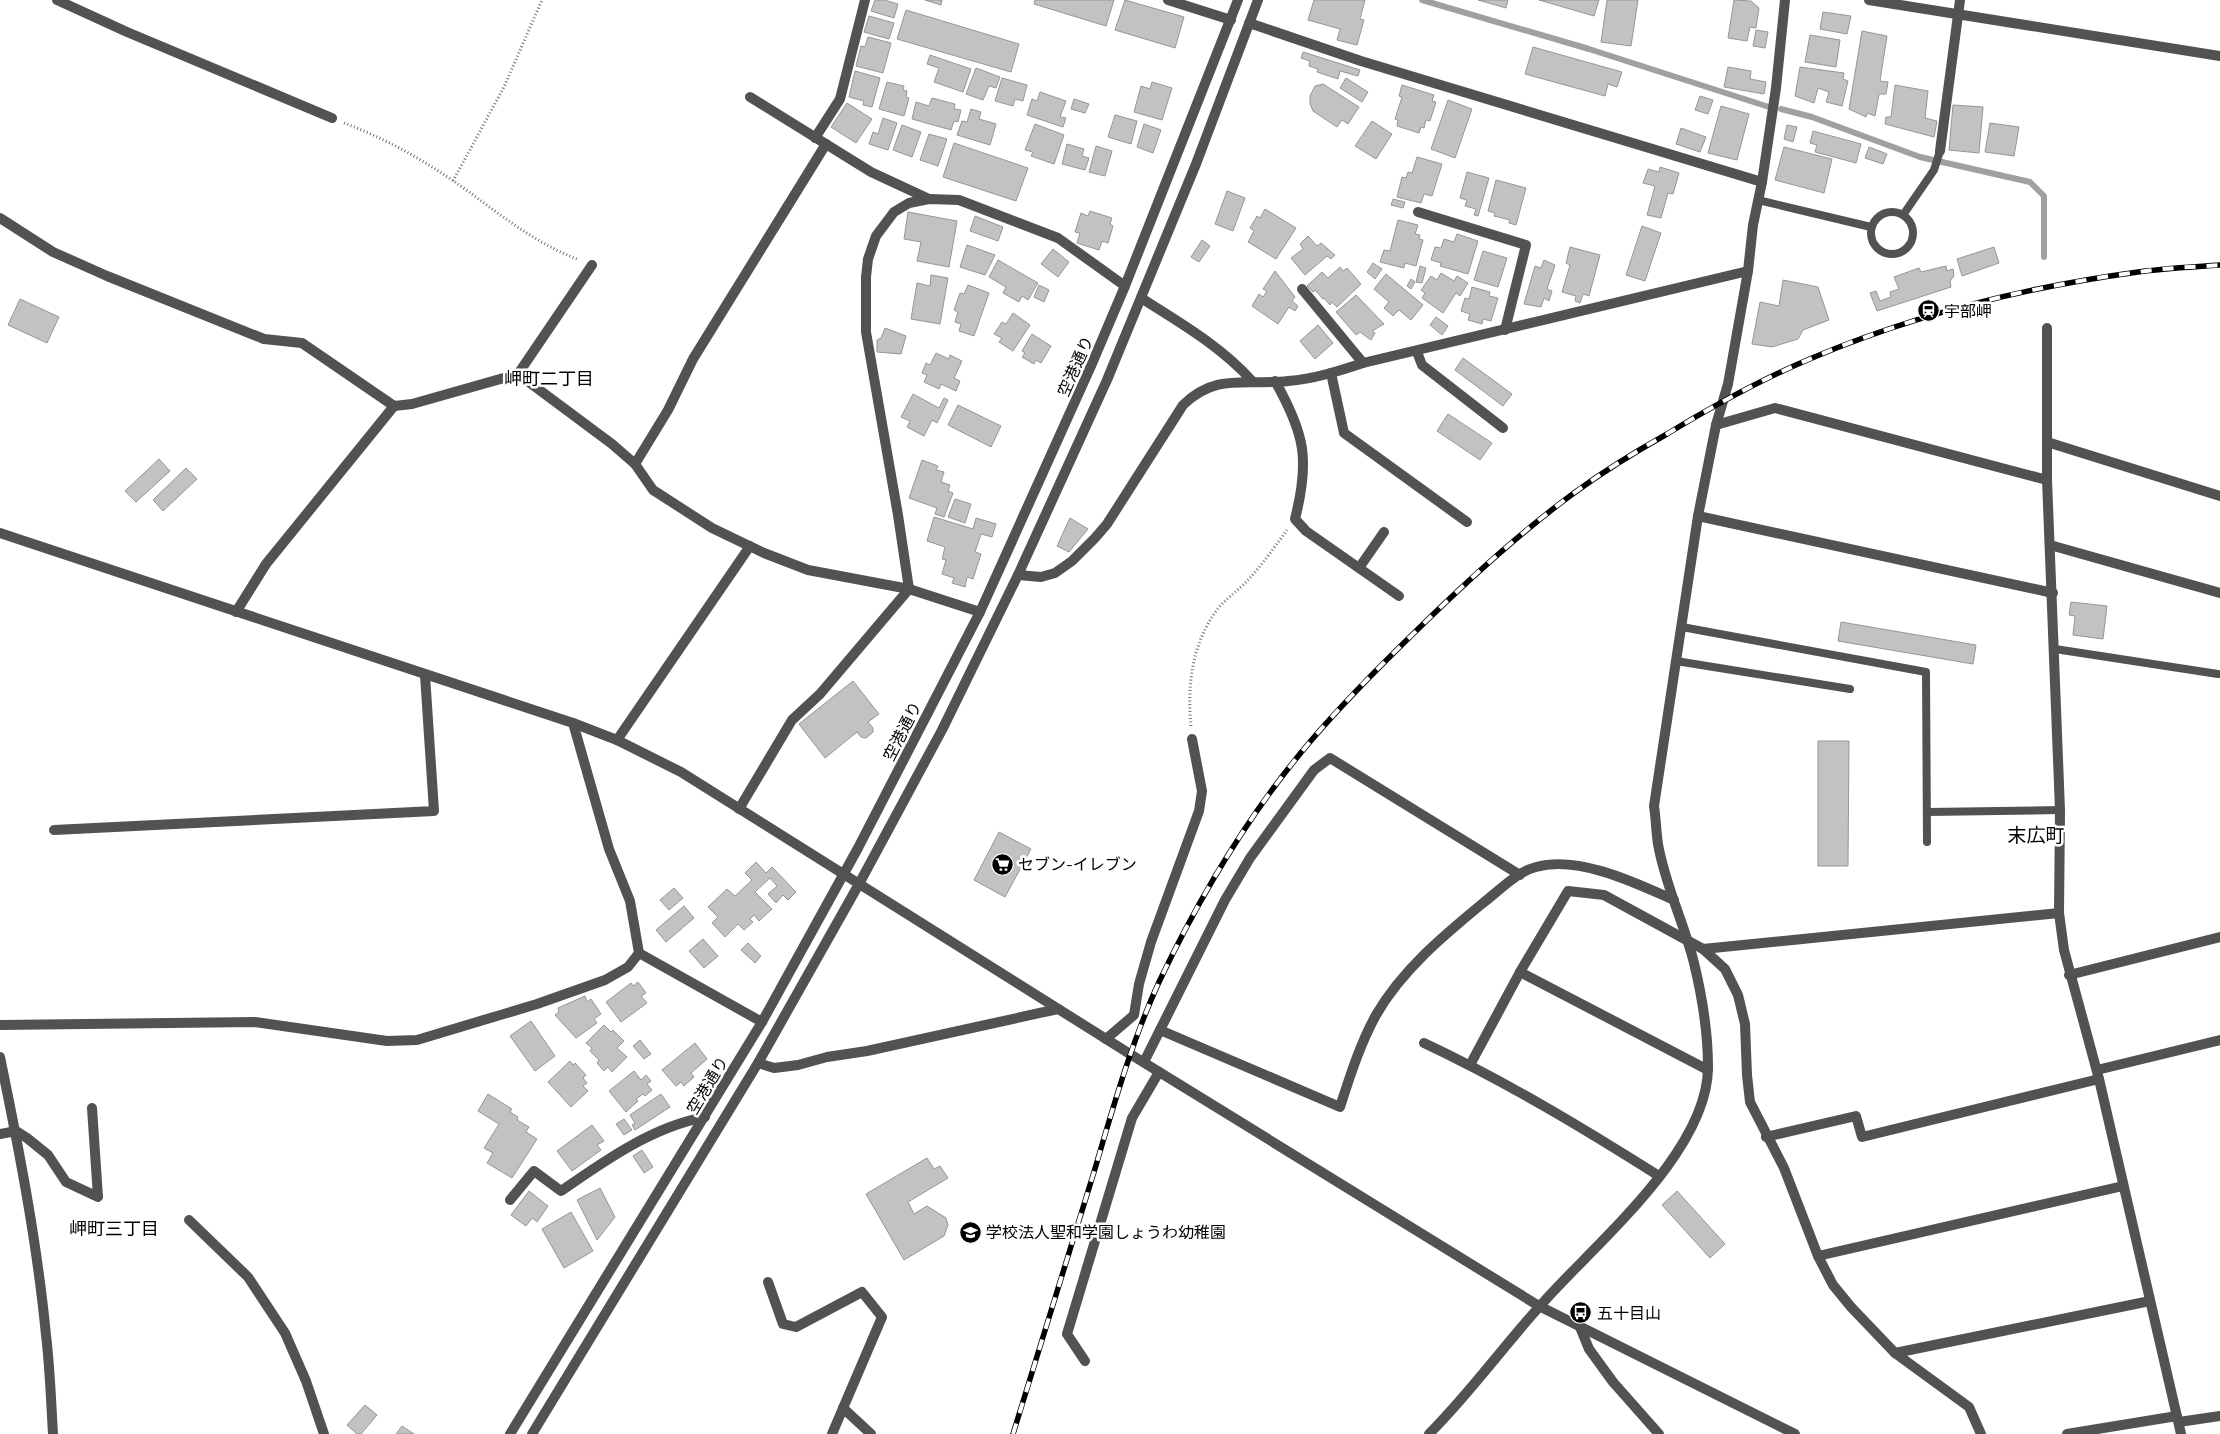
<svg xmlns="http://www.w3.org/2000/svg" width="2220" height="1434" viewBox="0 0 2220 1434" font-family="Raleway,'Noto Sans JP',sans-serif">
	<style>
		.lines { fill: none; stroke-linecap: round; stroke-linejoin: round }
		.stream { stroke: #a0a0a0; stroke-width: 6 }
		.building { fill: #c2c2c2; stroke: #969696 }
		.path { stroke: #747474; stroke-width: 3; stroke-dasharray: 1 2.5; stroke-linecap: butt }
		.service { stroke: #525252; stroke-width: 8 }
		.minor { stroke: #525252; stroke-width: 10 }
		.tertiary { stroke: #525252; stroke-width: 10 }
		.rail-casing { stroke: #000; stroke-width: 5.5 }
		.rail { stroke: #fff; stroke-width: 4; stroke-dasharray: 11; stroke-linecap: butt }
		.labels { text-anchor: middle; stroke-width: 5; stroke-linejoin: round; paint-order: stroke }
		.poi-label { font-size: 16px; fill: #000; stroke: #fff; text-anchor: start }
		.street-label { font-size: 16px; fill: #000; stroke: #fff }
		.neighbourhood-label { font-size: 18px; fill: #000; stroke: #fff }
		.quarter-label { font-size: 19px; fill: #000; stroke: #fff }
	</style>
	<rect width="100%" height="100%" fill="#fff"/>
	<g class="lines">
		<g class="stream">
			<path d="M1422,0L1589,49L1769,107"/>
			<path d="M1781,109L1812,117L1920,157L2030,182L2044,196V257"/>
		</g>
	</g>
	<g class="building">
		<path d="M875,0H884L898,4L894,18L871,11Z"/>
		<path d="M925,0H942L941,5Z"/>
		<path d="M1035,0H1114L1106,26L1034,4Z"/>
		<path d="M1125,0L1184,17L1175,48L1115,30Z"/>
		<path d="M1314,0H1365L1360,19L1364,20L1357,45L1337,40L1340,29L1308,20Z"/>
		<path d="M1478,0H1508L1506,8Z"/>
		<path d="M1539,0H1599L1594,16Z"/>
		<path d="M1607,0H1638L1631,46L1601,42Z"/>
		<path d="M1734,0L1751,1L1759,8L1756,28L1750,27L1747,41L1728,38Z"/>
		<path d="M906,10L1019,44L1011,72L897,39Z"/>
		<path d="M1823,12L1851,16L1847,34L1820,29Z"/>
		<path d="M869,16L894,23L889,39L864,32Z"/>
		<path d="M1756,30L1768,32L1765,48L1753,46Z"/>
		<path d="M1862,31L1887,36L1880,81L1888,82L1886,94H1879L1875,116L1867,113L1866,117L1849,109Z"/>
		<path d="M1810,35L1840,40L1836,67L1805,62Z"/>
		<path d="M868,37L891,43L883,73L856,66L861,46L865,47Z"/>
		<path d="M1533,47L1622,72L1617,87L1608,84L1605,96L1525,74Z"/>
		<path d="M1303,52L1360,70L1358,76L1340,71L1338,79L1317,72L1318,69L1309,66L1310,61L1301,58Z"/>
		<path d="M930,55L971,69L963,92L934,82L939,68L927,64Z"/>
		<path d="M1728,67L1751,71L1750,79L1766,82L1764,94L1724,87Z"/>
		<path d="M1800,67L1844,73L1843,79L1848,81L1842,106L1826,102L1829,92L1818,88L1814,103L1795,96Z"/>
		<path d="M976,68L1000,77L996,88L989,86L983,100L966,94Z"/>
		<path d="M855,71L880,78L872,107L863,105L864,101L849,97Z"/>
		<path d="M1002,78L1027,85L1023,101L1015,99L1013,106L995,101Z"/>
		<path d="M1346,78L1368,92L1362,102L1340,88Z"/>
		<path d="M887,82L904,86L903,90L907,91L906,97L909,98L904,116L879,109Z"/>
		<path d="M1152,82L1172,88L1162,120L1134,112L1141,86L1150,89Z"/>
		<path d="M1323,84L1359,107L1348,124L1342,120L1337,127L1313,111L1310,104V96L1315,86Z"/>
		<path d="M1402,85L1434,95L1432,101L1436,102L1430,121L1426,120L1424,128L1421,127L1419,133L1397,126L1398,120L1395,119L1402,97L1399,96Z"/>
		<path d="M1895,85L1928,91L1925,118L1937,121L1934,137L1885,124L1886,117H1891Z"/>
		<path d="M1040,92L1066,101L1060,117L1066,118L1063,127L1027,115L1032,99L1037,101Z"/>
		<path d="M1700,96L1713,100L1708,114L1695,110Z"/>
		<path d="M932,98L955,104L954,109L961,110L958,122L954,121L951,130L912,119L916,102L929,106Z"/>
		<path d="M1074,99L1089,104L1085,113L1071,109Z"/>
		<path d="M1448,100L1472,109L1455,158L1431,149Z"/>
		<path d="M847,103L872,119L856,143L831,127Z"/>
		<path d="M1953,105L1983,107L1979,153L1949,150Z"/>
		<path d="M1721,106L1749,114L1737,160L1708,153Z"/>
		<path d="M971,109L981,112L979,119L996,124L990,145L957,135L962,121L967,122Z"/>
		<path d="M1115,115L1137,121L1131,144L1108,137Z"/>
		<path d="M883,118L897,123L888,150L869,144L873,132L878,134Z"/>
		<path d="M1372,121L1392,134L1376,159L1355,146Z"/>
		<path d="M1990,123L2019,127L2014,156L1985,152Z"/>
		<path d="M1035,124L1064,135L1054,164L1031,156L1033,152L1025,150Z"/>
		<path d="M1144,124L1161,130L1153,153L1137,147Z"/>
		<path d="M902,125L921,132L912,157L893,150Z"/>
		<path d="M1787,125L1797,127L1793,142L1784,139Z"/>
		<path d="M1681,128L1706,137L1700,152L1676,144Z"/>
		<path d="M1813,131L1861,144L1856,163L1815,152L1817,145L1810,143Z"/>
		<path d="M929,134L947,139L938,166L920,160Z"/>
		<path d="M954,143L1028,168L1016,201L943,177Z"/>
		<path d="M1067,144L1084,149L1082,156L1089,158L1085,170L1062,164Z"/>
		<path d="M1096,146L1112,151L1105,176L1089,172Z"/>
		<path d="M1784,147L1832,159L1824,193L1775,180Z"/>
		<path d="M1869,147L1887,154L1883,164L1865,158Z"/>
		<path d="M1417,157L1442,164L1432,196L1424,194L1421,203L1397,197L1402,177L1406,178L1408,172L1412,173Z"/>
		<path d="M1660,167L1679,173L1673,194L1668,193L1661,218L1647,215L1655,186L1643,183L1648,169L1659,172Z"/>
		<path d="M1467,172L1489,178L1478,216L1474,215L1476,209L1465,206L1467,200L1460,198Z"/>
		<path d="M1496,180L1526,188L1516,225L1509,223L1510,220L1494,216L1495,213L1488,211Z"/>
		<path d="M1227,191L1245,198L1233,231L1215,224Z"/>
		<path d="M1393,199L1405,202L1403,208L1391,205Z"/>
		<path d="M1265,209L1296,228L1276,259L1248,242L1254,231L1250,228L1257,216L1260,218Z"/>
		<path d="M1090,211L1112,218L1110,224L1113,226L1108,243L1102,241L1099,250L1077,243L1080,233L1075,232L1081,213L1088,216Z"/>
		<path d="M908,212L957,221L949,267L917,261L921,242L904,239Z"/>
		<path d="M975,216L1003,227L998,241L970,231Z"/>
		<path d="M1398,220L1418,225L1415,234L1420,235L1419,239L1423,240L1416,266L1405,263L1404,268L1380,262L1384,250L1390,251Z"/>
		<path d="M1642,226L1661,233L1645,281L1626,275Z"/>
		<path d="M1457,234L1478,241L1468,274L1440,266L1441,263L1431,260L1435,247L1441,248L1444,239L1454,242Z"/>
		<path d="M1308,236L1317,246L1321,243L1335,255L1331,259L1327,256L1305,275L1291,258L1303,249L1300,244Z"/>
		<path d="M1202,240L1210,246L1199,262L1191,257Z"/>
		<path d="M967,245L995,255L985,275L960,267Z"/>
		<path d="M1570,247L1600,255L1589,296L1583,294L1580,303L1575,301L1576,296L1562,292L1570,265L1566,263Z"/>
		<path d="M1994,247L1999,263L1962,276L1957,259Z"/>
		<path d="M1053,249L1069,262L1058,277L1041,264Z"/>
		<path d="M1483,251L1507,258L1498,287L1474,280Z"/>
		<path d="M998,260L1038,283L1028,300L1022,296L1019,302L1003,293L1006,287L989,277Z"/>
		<path d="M1544,260L1555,265L1547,289L1552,291L1549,301L1544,298L1541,307L1524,304L1535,266L1541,268Z"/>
		<path d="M1373,263L1382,269L1375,279L1367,272Z"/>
		<path d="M1420,266L1426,268L1422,283L1416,282Z"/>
		<path d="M1946,266L1947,271L1953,269L1954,276L1950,281L1951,287L1877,311L1870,293L1876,291L1880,301L1891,297L1890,292L1899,289L1894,277L1919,268L1921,272Z"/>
		<path d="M1340,267L1343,271L1347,268L1361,284L1337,307L1332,302L1330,305L1324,298L1323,299L1315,290L1313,292L1307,286L1322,272L1328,278Z"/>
		<path d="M1275,271L1295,297L1292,301L1298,306L1295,311L1289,307L1278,324L1252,306L1259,294L1263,297L1267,291L1263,289Z"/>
		<path d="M1441,273L1454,281L1457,276L1468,283L1460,296L1456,293L1443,313L1422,298L1425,293L1421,290L1431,276L1437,280Z"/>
		<path d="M1386,274L1423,305L1411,320L1399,310L1393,316L1384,308L1389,302L1374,289Z"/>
		<path d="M931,275L948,278L940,324L911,319L917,283L930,286Z"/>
		<path d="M1411,279L1415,282L1411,289L1407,286Z"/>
		<path d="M1783,280L1818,287L1829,320L1803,330L1798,339L1772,347L1752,344L1760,302L1779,306Z"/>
		<path d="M968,285L989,293L974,336L959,331L961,324L955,322L958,312L954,310L960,293L964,294Z"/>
		<path d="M1039,285L1049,290L1044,302L1034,297Z"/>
		<path d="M1472,287L1490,292L1489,296L1498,298L1491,321L1483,319L1482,324L1468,320L1470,314L1461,311L1465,298L1469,299Z"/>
		<path d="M1356,295L1384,324L1372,331L1375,333L1371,340L1360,332L1356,335L1336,312Z"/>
		<path d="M20,299L59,317L47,343L8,325Z"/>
		<path d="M1013,313L1030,325L1013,351L999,342L1002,338L994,334L1002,322L1006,324Z"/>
		<path d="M1436,317L1448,326L1442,335L1430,325Z"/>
		<path d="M1318,325L1333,343L1315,359L1300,341Z"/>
		<path d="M885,328L906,336L901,354L877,352V340L881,338Z"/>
		<path d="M1032,334L1051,346L1041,363L1036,360L1034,364L1022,357L1025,353L1022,351Z"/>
		<path d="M936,353L949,359L950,355L962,361L954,378L960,381L956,391L941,384L939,389L924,382L927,375L922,373L926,363L930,365Z"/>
		<path d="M1463,358L1512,394L1503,406L1455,370Z"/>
		<path d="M913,394L939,408L944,398L948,400L937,423L932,420L924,436L907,427L910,421L901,417Z"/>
		<path d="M958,405L1001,426L991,447L948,425Z"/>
		<path d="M1448,414L1492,443L1480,460L1437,431Z"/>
		<path d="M159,459L170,471L136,502L125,491Z"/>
		<path d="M922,460L938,466L936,470L944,472L941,482L950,485L948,491L953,493L944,517L935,514L937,508L909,498Z"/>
		<path d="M186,468L197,479L163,511L153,500Z"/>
		<path d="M955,499L971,504L965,523L948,517Z"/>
		<path d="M934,517L973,529L976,518L996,524L992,537L981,534L975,552L981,554L973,579L967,577L965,587L952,583L954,578L942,574L946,560L942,559L945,547L927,541Z"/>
		<path d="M1070,518L1088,529L1069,552L1057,546Z"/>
		<path d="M2071,602L2107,606L2103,639L2073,635L2075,616L2069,615Z"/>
		<path d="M1841,622L1976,645L1973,664L1838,641Z"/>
		<path d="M853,681L879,714L868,722L873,728V732L866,738L861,737L857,732L825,758L799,724Z"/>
		<path d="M1818,741H1849L1848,866H1818Z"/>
		<path d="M999,832L1031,849L1005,897L974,880Z"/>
		<path d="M756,862L766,873L772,867L796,892L788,900L783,895L776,903L768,894L777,886L770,878L755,892L772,909L759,921L754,915L750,919L753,922L744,930L738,924L725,937L712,923L718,917L708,907L727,889L735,896L752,880L745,873Z"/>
		<path d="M674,888L683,898L669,910L660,900Z"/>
		<path d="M684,906L694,918L666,942L656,930Z"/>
		<path d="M703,939L718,956L704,968L689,951Z"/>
		<path d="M748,943L761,956L755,963L741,950Z"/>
		<path d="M638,982L646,993L641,996L647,1003L621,1022L606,1002L631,983L633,986Z"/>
		<path d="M585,996L587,1002L591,999L601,1014L594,1019L597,1023L576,1038L555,1015L559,1012L558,1008Z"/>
		<path d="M531,1021L555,1056L535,1071L510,1036Z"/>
		<path d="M604,1025L611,1032L613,1030L624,1041L617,1048L627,1057L612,1072L608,1067L604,1071L597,1063L599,1060L590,1051L592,1048L586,1043Z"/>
		<path d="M640,1040L651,1054L644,1059L633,1046Z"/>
		<path d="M695,1043L707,1059L691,1073L694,1077L684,1086L681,1082L676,1086L662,1070Z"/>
		<path d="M570,1061L573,1065L575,1063L586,1075L583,1078L587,1083L583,1086L588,1091L571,1107L548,1082Z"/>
		<path d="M634,1071L641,1080L646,1075L651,1081L647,1084L652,1090L645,1096L643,1094L636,1099L638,1101L626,1112L609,1091Z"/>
		<path d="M488,1094L512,1109L510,1112L518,1117L517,1120L529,1127L526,1132L537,1139L512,1178L487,1163L493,1153L484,1148L499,1124L478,1111Z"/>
		<path d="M661,1094L670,1107L635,1130L632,1125L635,1123L630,1115Z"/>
		<path d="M624,1119L632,1130L624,1135L616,1124Z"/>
		<path d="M592,1125L604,1141L597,1145L601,1150L572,1171L557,1151Z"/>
		<path d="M642,1150L653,1167L644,1173L633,1156Z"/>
		<path d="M927,1158L934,1169L940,1166L948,1178L908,1202L914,1214L927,1206L946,1218L948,1225L944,1236L904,1260L866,1194Z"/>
		<path d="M600,1188L615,1217L597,1240L577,1200Z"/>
		<path d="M529,1191L548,1206L537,1222L532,1218L526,1226L511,1215Z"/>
		<path d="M1677,1191L1725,1244L1710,1258L1662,1205Z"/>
		<path d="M571,1212L593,1251L564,1268L542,1229Z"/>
		<path d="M365,1405L377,1415L361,1434H357L347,1425Z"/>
		<path d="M402,1426L414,1434H396Z"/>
	</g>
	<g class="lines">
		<g class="path">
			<path d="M344,123C384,138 420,158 455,182C495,210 532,242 577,259"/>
			<path d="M453,181L504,87L542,0"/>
			<path d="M1191,726C1187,685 1192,645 1216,611C1225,599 1239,590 1249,579C1263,564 1275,546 1287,530"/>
		</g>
		<g class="service">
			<path d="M1758,200L1871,227"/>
			<circle cx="1892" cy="233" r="21"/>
			<path d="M1903,215L1934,170L1940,151"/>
			<path d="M1682,627L1926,672L1927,842"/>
			<path d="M2055,649L2218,674"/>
			<path d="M1676,661L1850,689"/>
			<path d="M1927,812L2060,810"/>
		</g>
		<g class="minor">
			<path d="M57,0L127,32L332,118"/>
			<path d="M1168,0L1231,20"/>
			<path d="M1869,0L2220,56"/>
			<path d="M1249,23L1361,61L1762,182"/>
			<path d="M750,97L871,172L929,199"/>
			<path d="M815,138L840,99L865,0"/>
			<path d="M1940,151L1960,0"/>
			<path d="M1418,212L1526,245L1505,330"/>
			<path d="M0,218L53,252L107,276L264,339L302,343L394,406L412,404L518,374L592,265"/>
			<path d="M1302,289L1363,363"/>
			<path d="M1141,298C1179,322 1222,347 1252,381"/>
			<path d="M2047,328V480L2060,810L2059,913L2064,950L2099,1079L2181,1434"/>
			<path d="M1417,352L1422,365L1503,428"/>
			<path d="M1331,373L1344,433L1467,522"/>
			<path d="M518,374L612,444L635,464L653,490L712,528L764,553L808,570L909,589L980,612"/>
			<path d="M1275,381C1305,434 1310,460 1295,519L1306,531L1399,596"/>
			<path d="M1716,425L1775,408L2047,480"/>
			<path d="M2047,442L2220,496"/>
			<path d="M635,464L668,410L693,359L826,144"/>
			<path d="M1698,516L2053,593"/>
			<path d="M2050,545L2220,593"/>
			<path d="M1359,568L1384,532"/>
			<path d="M1018,575L1041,577L1055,573L1072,561L1095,538L1107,524L1183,405C1217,372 1247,386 1288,381C1314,379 1339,371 1363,363L1748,271"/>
			<path d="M236,612L266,564L394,406"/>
			<path d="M617,740L750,546"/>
			<path d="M739,809L792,720L820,694L909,589L898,515L866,332V277L868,259L876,236L894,212L909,203L929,199L959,200L1058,238L1125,286"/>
			<path d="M54,830L434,811L425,675"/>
			<path d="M1703,949L2059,913"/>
			<path d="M639,953L762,1022"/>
			<path d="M1520,972L1708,1070"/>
			<path d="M2069,975L2220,937"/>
			<path d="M0,1025L255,1022L387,1041L417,1040L537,1004L605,980L628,967L639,953L630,901L609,849L573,723"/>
			<path d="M1160,1030L1340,1107C1350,1076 1360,1044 1376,1015C1402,970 1443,936 1483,903C1499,891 1516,872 1536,867C1578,855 1636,883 1674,900"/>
			<path d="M1106,1039L1134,1015L1139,984L1151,942L1199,811L1202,791L1192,739"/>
			<path d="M1424,1043C1505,1081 1583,1128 1659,1176"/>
			<path d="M0,1057C19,1149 37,1242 46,1335C50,1368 51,1401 53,1434"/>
			<path d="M1144,1062L1225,900L1250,858L1314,770L1330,758L1520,875"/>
			<path d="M758,1063L774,1068L798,1065L827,1057L867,1051L1058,1009"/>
			<path d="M1470,1065L1520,972L1568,891L1604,895L1703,949L1725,969L1738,995L1745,1024L1747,1075L1750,1102L1784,1168L1818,1256L1833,1285L1851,1307L1895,1353L1969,1407L1981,1434"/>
			<path d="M2097,1070L2220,1040"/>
			<path d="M0,1134L16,1131L27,1138L48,1155L66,1182L98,1197L92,1108"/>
			<path d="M1766,1137L1856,1116L1862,1137L2099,1079"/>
			<path d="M510,1200L534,1171L561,1191C604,1161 652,1127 705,1117"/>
			<path d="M189,1220L248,1277L285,1333L306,1381L324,1434"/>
			<path d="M1818,1256L2123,1186"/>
			<path d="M768,1282L783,1324L796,1327L862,1292L882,1317L832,1434"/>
			<path d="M1580,1327L1589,1349L1613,1382L1659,1434"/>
			<path d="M1895,1353L2150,1301"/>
			<path d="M1085,1361L1067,1334L1132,1118L1159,1072"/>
			<path d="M843,1408L871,1434"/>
			<path d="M2179,1422L2220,1416"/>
			<path d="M1429,1434C1469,1394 1502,1348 1540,1306C1592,1246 1708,1153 1708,1067C1708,1033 1702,996 1694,963C1684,923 1665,885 1658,844C1656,831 1656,819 1654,806L1698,516L1716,425L1728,384L1748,271L1753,225L1762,182L1776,88L1785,0"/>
			<path d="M2067,1434L2177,1416"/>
		</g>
		<g class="tertiary">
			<path d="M0,533L573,723L617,740L681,772L1130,1054L1539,1306L1795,1434"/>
			<path d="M510,1434L762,1022L858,848L980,612L1091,366L1125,286L1238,0"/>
			<path d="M532,1434L758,1063L859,884L942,730L1018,575L1107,380L1196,164L1258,0"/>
		</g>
		<defs>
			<path id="rail" d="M1013,1434C1040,1347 1067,1259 1094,1172C1113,1108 1131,1043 1159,982C1199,898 1248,815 1309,743C1342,704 1379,667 1416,631C1466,582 1518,534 1574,493C1604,471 1635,452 1667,434C1713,406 1762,379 1812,358C1916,314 2027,287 2138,272C2165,268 2193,267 2220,265"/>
		</defs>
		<use href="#rail" class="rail-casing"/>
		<use href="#rail" class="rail"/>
	</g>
	<defs>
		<symbol id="station-disc" viewBox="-11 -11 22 22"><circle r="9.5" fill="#000" stroke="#fff"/><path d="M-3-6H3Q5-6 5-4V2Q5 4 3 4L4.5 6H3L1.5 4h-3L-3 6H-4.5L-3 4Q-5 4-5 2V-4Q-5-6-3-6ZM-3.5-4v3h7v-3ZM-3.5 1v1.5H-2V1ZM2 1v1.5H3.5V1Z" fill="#fff"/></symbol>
		<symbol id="supermarket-disc" viewBox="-11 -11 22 22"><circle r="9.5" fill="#000" stroke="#fff"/><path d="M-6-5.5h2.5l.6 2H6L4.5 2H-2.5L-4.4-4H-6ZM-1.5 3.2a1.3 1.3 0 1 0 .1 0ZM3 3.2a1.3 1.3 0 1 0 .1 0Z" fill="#fff"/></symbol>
		<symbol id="school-disc" viewBox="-11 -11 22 22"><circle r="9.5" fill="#000" stroke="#fff"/><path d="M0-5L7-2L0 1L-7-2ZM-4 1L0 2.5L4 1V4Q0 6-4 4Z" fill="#fff"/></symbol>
		<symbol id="bus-disc" viewBox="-11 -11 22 22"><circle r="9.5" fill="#000" stroke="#fff"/><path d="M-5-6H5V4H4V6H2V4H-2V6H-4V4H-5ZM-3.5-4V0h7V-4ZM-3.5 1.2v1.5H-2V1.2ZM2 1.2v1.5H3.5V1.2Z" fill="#fff"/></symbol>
	</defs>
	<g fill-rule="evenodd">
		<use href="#station-disc" x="1916" y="298" width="25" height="25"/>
		<use href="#supermarket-disc" x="990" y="852" width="25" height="25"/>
		<use href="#school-disc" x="958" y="1220" width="25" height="25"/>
		<use href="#bus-disc" x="1568" y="1300" width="25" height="25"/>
	</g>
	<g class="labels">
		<g class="poi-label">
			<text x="1944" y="317">宇部岬</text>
			<text x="1018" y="870">セブン-イレブン</text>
			<text x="986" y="1238">学校法人聖和学園しょうわ幼稚園</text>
			<text x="1597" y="1319">五十目山</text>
		</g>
		<g class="street-label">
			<text transform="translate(1075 366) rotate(-66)" y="6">空港通り</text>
			<text transform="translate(902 731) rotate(-63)" y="6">空港通り</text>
			<text transform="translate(707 1085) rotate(-59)" y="6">空港通り</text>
		</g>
		<g class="neighbourhood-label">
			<text x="549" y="385">岬町二丁目</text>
			<text x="114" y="1235">岬町三丁目</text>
		</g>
		<g class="quarter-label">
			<text x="2036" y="842">末広町</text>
		</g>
	</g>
</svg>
